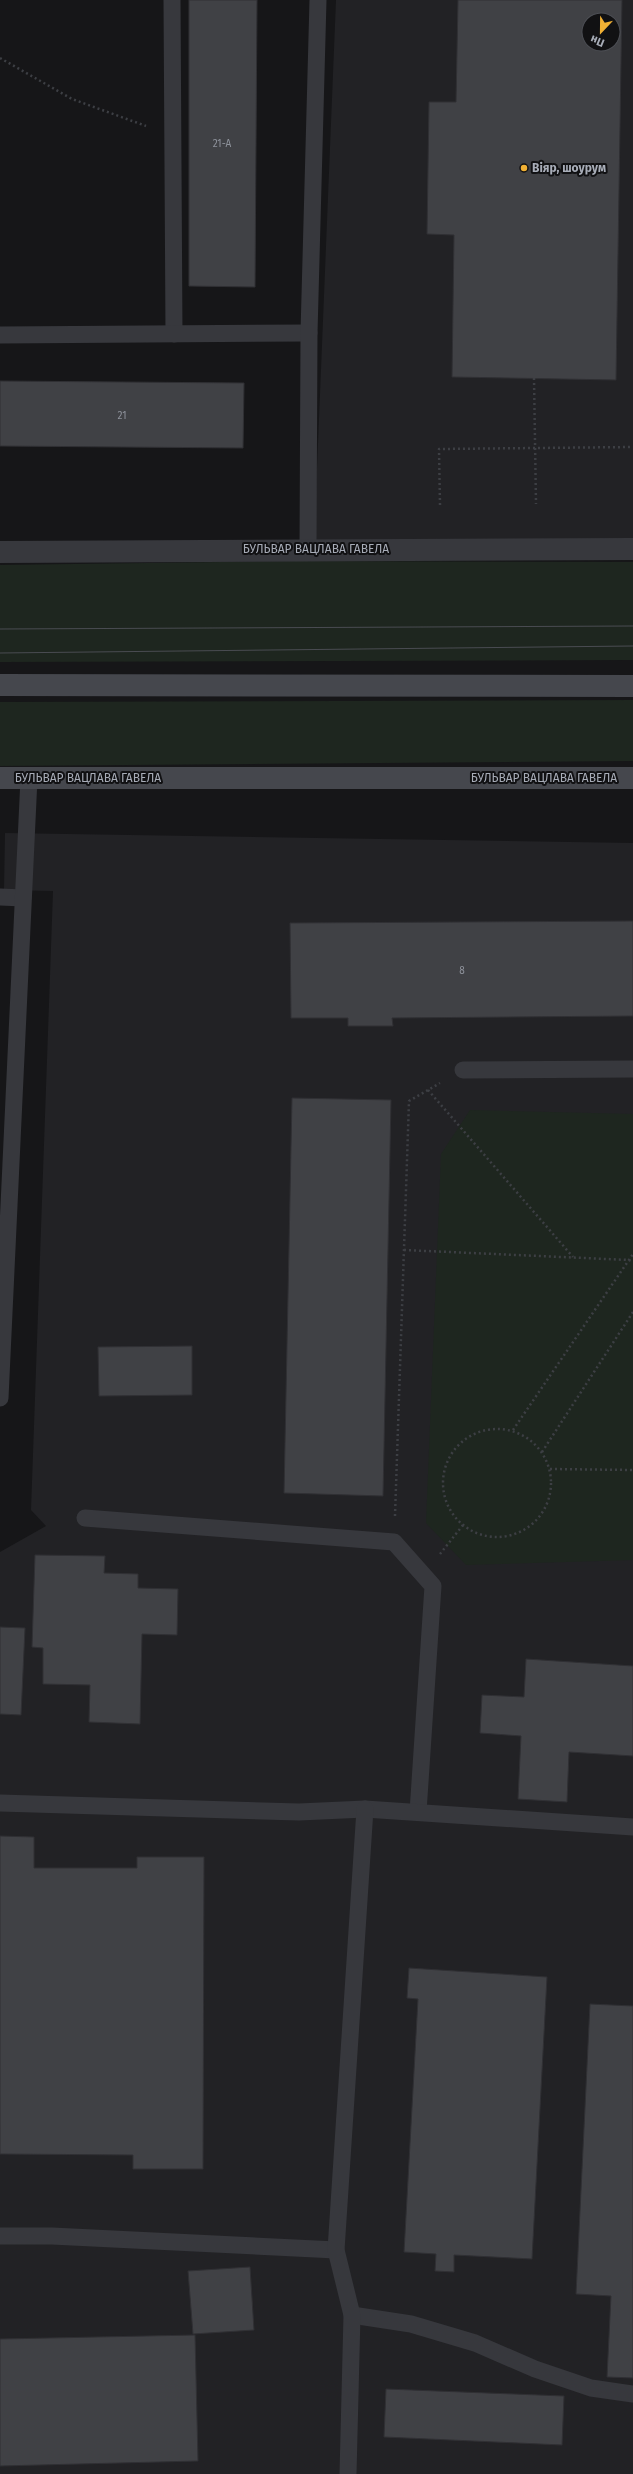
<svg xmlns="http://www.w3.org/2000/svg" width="633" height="2474" viewBox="0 0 633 2474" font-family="'Fira Sans',sans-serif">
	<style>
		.built { fill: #222225; fill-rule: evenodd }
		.green { fill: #1e261f }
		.building { fill: #404145; stroke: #303034; fill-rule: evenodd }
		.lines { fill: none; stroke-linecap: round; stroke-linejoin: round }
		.path { stroke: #3d3f44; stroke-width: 2.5; stroke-dasharray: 2 3; stroke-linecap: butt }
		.lane { stroke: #37383d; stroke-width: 17 }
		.street { stroke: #37383d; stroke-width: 22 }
		.secondary { stroke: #45474d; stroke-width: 22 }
		.tram { stroke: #4a4c52; stroke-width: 1 }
		.poi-dot { fill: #f2b134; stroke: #111113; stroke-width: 1.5 }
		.labels { text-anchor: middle; stroke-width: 4; stroke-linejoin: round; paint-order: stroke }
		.number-label { font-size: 10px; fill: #8e929b }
		.poi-label { font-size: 12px; font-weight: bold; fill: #a8adb8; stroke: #111113; text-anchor: start }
		.street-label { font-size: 12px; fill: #a8adb8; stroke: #111113 }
	</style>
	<rect width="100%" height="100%" fill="#161618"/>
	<g class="built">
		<path d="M336,0H633V543L314,542ZM589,20H613V44H589Z"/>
		<path d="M5,833L633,843V2474H0V1552L46,1526L31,1510L53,891L4,890Z"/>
	</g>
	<g class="green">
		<path d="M298,561L633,562V660L0,662V565Z"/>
		<path d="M633,700V761L0,766V702Z"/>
		<path d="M470,1110L633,1114V1560L466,1565L426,1523L441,1154Z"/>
	</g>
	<g class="building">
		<path d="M189,0H257L255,287L189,286Z"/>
		<path d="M458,0H622L616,380L452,377L454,235L427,234L429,102H456ZM589,20H613V44H589Z"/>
		<path d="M0,381L244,383L243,448L0,446Z"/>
		<path d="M633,921V1016L392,1018L393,1026H348V1018H291L290,923Z"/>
		<path d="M292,1098L391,1100L383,1496L284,1493Z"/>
		<path d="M192,1346V1395L99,1396L98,1347Z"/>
		<path d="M35,1555L105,1556L104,1573L138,1574V1588L178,1589L177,1635L142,1634L140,1724L89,1722L90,1685L43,1684V1648L32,1647Z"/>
		<path d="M0,1627L25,1628L21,1715L0,1714Z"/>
		<path d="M526,1659L633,1666V1756L569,1752L567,1802L518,1799L521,1736L480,1733L482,1695L524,1697Z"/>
		<path d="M0,1836L34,1837V1868H137V1857H204L203,2169H133V2155L0,2154Z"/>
		<path d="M409,1968L547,1977L532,2259L454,2255V2272L435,2271L436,2254L404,2252L418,1999L407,1998Z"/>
		<path d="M590,2004L633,2006V2378L607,2377L611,2296L576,2294Z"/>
		<path d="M250,2267L254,2330L193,2334L188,2271Z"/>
		<path d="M195,2335L198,2461L0,2466V2339Z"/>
		<path d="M386,2389L564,2396L562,2445L384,2437Z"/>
	</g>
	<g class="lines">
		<g class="path">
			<path d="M0,58L72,99L146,126"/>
			<path d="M534,378L536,504"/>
			<path d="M440,505L439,449L633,447"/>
			<path d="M428,1090L573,1257"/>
			<path d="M404,1250L629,1260L633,1262"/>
			<circle cx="497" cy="1483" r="54"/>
			<path d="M513,1430L633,1254"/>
			<path d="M542,1452L633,1312"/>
			<path d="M550,1469L633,1470"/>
			<path d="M395,1516L409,1101L440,1083"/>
			<path d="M440,1554L463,1525"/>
		</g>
		<g class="lane">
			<path d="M172,0L174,334"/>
			<path d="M0,335L309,333"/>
			<path d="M308,549L309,333L318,0"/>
			<path d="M0,897L23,898"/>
			<path d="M463,1070L633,1069"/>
			<path d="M0,1398L29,778"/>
			<path d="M85,1518L394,1542L433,1586L418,1812"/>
			<path d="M0,1803L299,1812L365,1809L633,1827"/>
			<path d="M0,2236H52L336,2250"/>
			<path d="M352,2315L411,2324L475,2343L535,2369L591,2388L633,2394"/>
			<path d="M348,2474L352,2315L336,2250L365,1809"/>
		</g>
		<path class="street" d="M0,552L633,549"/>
		<g class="secondary">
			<path d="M0,685L633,686"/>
			<path d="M0,778H633"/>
		</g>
		<g class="tram">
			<path d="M0,629L633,626"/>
			<path d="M0,653L633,646"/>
		</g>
	</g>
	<circle class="poi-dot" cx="524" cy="168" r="4"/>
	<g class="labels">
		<g class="number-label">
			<text x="222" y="147">21-А</text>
			<text x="122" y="419">21</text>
			<text x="462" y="974">8</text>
		</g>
		<g class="poi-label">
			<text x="532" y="172">Віяр, шоурум</text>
		</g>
		<g class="street-label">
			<text x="316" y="553">БУЛЬВАР ВАЦЛАВА ГАВЕЛА</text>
			<text x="88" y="782">БУЛЬВАР ВАЦЛАВА ГАВЕЛА</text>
			<text x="544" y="782">БУЛЬВАР ВАЦЛАВА ГАВЕЛА</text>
		</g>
	</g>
	<g transform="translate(601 32) rotate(202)"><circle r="19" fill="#111113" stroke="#4d4f55"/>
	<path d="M0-3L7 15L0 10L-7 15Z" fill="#f2b134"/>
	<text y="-6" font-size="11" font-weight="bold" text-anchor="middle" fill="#a8adb8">Пн</text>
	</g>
</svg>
